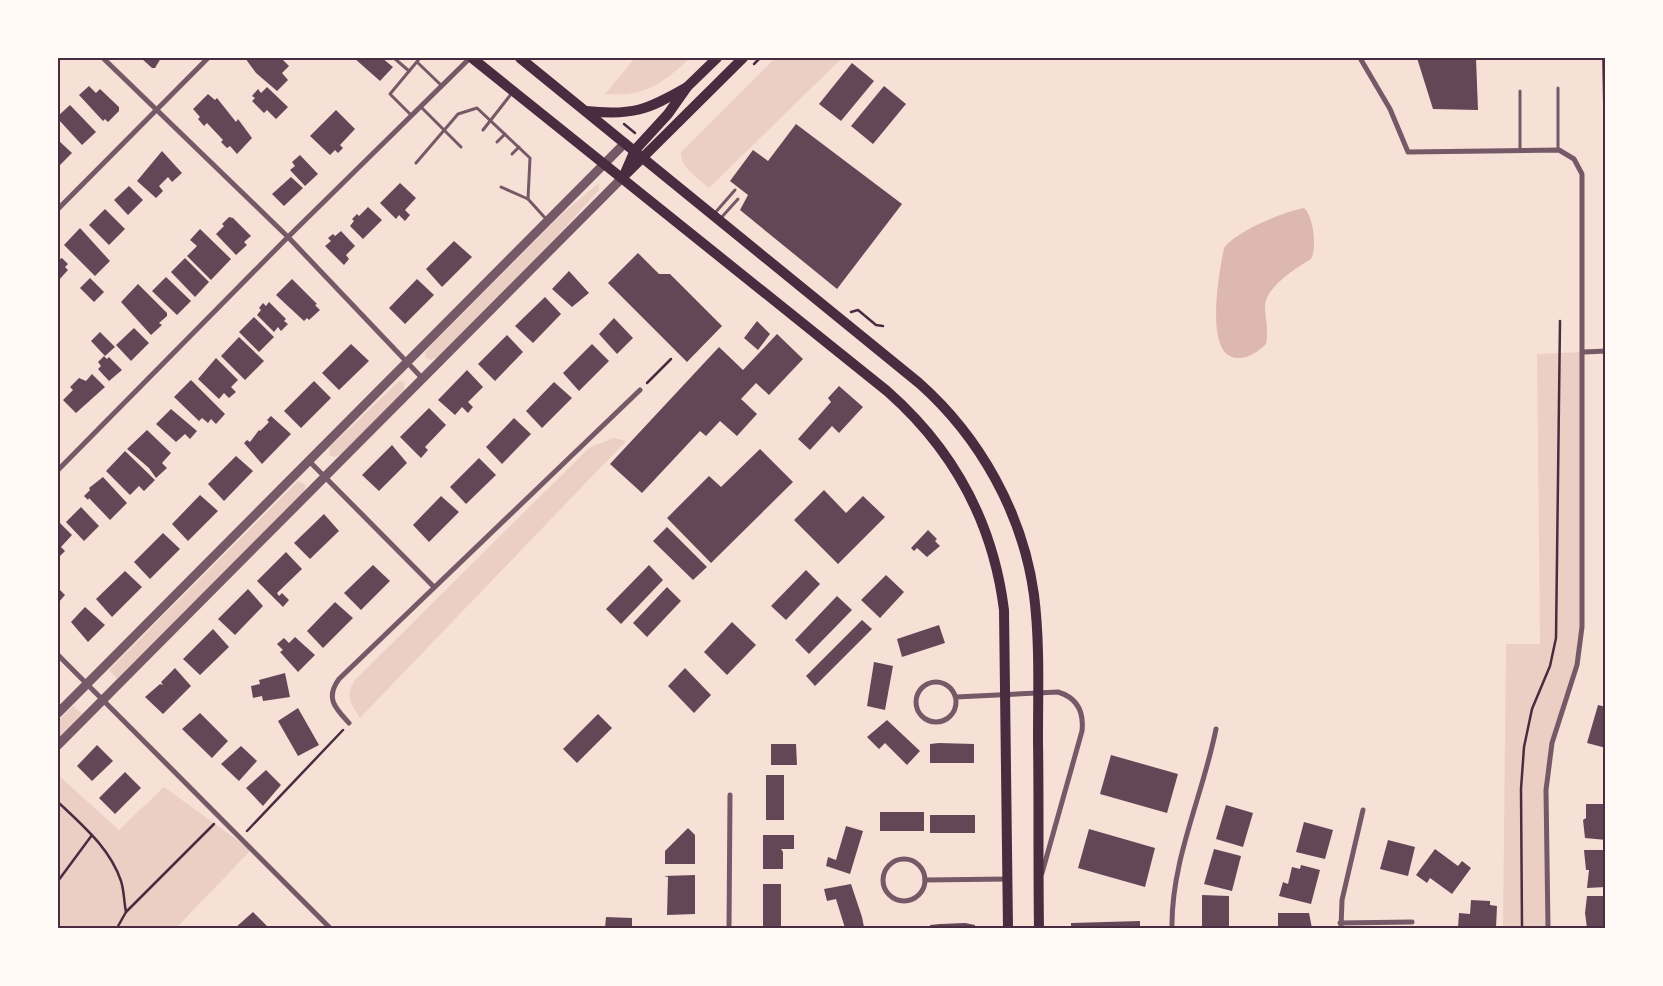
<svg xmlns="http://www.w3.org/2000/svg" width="1663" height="986" viewBox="0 0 1663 986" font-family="'Sofia Sans Condensed',sans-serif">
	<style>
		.green { fill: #ebcfc5 }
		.water { fill: #dcb8b0 }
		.building { fill: #644757 }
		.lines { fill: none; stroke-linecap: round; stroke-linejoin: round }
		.path { stroke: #4a2c40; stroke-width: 2.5 }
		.service { stroke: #755966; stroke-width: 3 }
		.minor { stroke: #755966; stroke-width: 5 }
		.tertiary { stroke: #755966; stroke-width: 9 }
		.secondary { stroke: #4a2c40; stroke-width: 10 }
		.primary { stroke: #4a2c40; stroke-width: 10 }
		.neatline { fill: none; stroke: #4a2c40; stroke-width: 2 }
	</style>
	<rect width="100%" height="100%" fill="#f7e1d7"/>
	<g class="green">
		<path d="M635,58H690C662,84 645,97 605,94Z"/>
		<path d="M775,58H842L709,188C698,178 680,168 681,152Z"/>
		<path d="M599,183V190L559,234L438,357L431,360L426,358L425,353L433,343L563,213Z"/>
		<path d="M1584,352L1582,627L1577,665L1552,743L1546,790L1548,928H1503L1506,644H1540L1537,354Z"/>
		<path d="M399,381L405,382L404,391L341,454L335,457L329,455L330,447Z"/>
		<path d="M614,438L626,441L360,718C351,704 344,696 355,680L590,447Z"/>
		<path d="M298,481L306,485L304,492L117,679L109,670Z"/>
		<path d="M73,706L82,714L58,739V721Z"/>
		<path d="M58,775L119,830L164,787L251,850L176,928H58Z"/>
	</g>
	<path class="water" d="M1304,208C1314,216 1317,249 1311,259C1296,268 1266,287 1265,305C1265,318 1269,330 1266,344C1258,352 1248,359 1236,358C1203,355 1220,268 1224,248C1236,231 1283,212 1304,208Z"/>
	<g class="building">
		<path d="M141,58H161L155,68H152Z"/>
		<path d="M245,58H281L289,66L282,73L288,80L277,91L256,73Z"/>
		<path d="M354,58H382L393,67L380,81Z"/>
		<path d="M1417,58H1476L1478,110L1433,109Z"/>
		<path d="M1602,58H1606V105H1603Z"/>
		<path d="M852,63L874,81L841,121L819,104Z"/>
		<path d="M89,86L96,93L100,89L119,107V111L108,122L105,119L103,121L79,95Z"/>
		<path d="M884,86L906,104L873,144L851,126Z"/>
		<path d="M267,87L288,107L276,119L267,110L264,113L252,101L255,98L252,96L258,89L261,93Z"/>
		<path d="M208,94L215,100L217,98L236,122L238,119L252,138L237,154L230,146L227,148L221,142L223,140L207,123L204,126L198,119L200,117L193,109Z"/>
		<path d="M70,105L96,132L82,145L58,119V116Z"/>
		<path d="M336,110L355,129L340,145L343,148L338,153L335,150L330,155L310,136Z"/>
		<path d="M796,124L902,204L837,289L740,210L748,195L730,181L753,150L768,161Z"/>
		<path d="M58,140L72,153L58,167Z"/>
		<path d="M162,151L182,173L172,182L168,177L159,186L163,191L156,198L137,181Z"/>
		<path d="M300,155L318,174L305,186L290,170L295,166L292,162Z"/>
		<path d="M291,177L303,188L284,206L272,194Z"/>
		<path d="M400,183L416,198L405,210L410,215L405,221L399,215L396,219L380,203Z"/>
		<path d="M129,186L143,200L128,215L114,200Z"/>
		<path d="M368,207L382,220L363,239L350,226L354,221L352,219L357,214L359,216Z"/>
		<path d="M105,209L125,229L109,245L89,225Z"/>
		<path d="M229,217L233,218L251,236L244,242L247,245L236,255L216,234L224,226L222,224Z"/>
		<path d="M80,228L110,261L95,276L64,245Z"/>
		<path d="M200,229L231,259L211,280L187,256L197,246L190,240Z"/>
		<path d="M341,231L355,246L346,255L349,259L344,265L325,246L331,241L328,238L333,234L335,236Z"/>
		<path d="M454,241L472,257L442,287L426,269Z"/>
		<path d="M638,253L659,274H670L722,326L687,362L608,283Z"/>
		<path d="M62,258L68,264L65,267L68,270L58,281V260Z"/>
		<path d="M185,258L209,282L195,297L171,272Z"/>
		<path d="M569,271L589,293L572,307L552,289Z"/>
		<path d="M166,277L191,301L177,315L152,291Z"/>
		<path d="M90,278L104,292L94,302L80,288Z"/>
		<path d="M292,279L317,304L315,305L320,310L309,320L307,318L304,321L276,295Z"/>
		<path d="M417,279L434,295L405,324L389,308Z"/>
		<path d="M138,284L167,313V316L159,323L162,325L151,335L121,302Z"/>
		<path d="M545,297L561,314L533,343L515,326Z"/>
		<path d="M269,302L286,319L284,321L288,324L281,331L278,327L274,332L257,315L261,310L259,308L263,303L266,306Z"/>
		<path d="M254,317L274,337L259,352L239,332Z"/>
		<path d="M614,318L633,338L617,354L599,334Z"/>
		<path d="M757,321L770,334L758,350L744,338Z"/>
		<path d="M134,328L149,343L131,361L116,345Z"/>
		<path d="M100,332L115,347L105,356L91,341Z"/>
		<path d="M777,334L803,359L769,395L756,383L741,399L757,414L737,436L720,421L706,436L700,431L642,493L610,464L719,347L743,370Z"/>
		<path d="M507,335L523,352L495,381L478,364Z"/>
		<path d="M239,337L264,361L245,380L221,356Z"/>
		<path d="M351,344L369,361L339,390L322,373Z"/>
		<path d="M592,344L609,361L579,391L563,373Z"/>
		<path d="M104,356L107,359L109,357L122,370L109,381L98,369L101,366L98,362Z"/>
		<path d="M216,358L238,380L231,387L236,392L229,398L224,393L219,399L198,379Z"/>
		<path d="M467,370L483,387L468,402L473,407L468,413L462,407L455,415L438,400Z"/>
		<path d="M92,374L105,387L76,413L63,400L73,390L70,387L79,378L86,381Z"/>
		<path d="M191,380L225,414L216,424L211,419L208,423L202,418L199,421L174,397Z"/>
		<path d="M314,381L331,398L301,428L284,411Z"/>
		<path d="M554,382L572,398L542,428L526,411Z"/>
		<path d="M839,386L863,407L839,433L832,426L810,450L798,439L831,402L828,398Z"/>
		<path d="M429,408L446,425L425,447L428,450L421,458L400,437Z"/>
		<path d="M171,409L197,431L190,439L185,434L176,442L156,424Z"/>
		<path d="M271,416L291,434L262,464L244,443L247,440L250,442L259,430L260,431L269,422L267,420Z"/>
		<path d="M514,418L531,434L502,464L486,447Z"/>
		<path d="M147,430L171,453L162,463L167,468L156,478L149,468L127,449Z"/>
		<path d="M392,445L407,463L379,491L362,475Z"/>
		<path d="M760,449L793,482L711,563L667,518L709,476L721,487Z"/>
		<path d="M125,451L155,480L144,491L139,486L130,495L106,471Z"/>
		<path d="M236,456L253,471L224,501L208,484Z"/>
		<path d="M479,458L496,475L466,504L450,487Z"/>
		<path d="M103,477L127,503L110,520L89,498L88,500L84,496L90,490L89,488Z"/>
		<path d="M824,490L846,513L863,496L885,517L838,564L794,520Z"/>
		<path d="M200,495L218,511L188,541L172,524Z"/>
		<path d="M441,496L459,512L429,542L413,525Z"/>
		<path d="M81,507L99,526L84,541L66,522Z"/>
		<path d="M324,514L339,531L310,559L294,543Z"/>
		<path d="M58,521L72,535L61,547L65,551L58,558Z"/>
		<path d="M667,527L707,567L693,580L653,541Z"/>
		<path d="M928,530L937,539L935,541L940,546L927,557L917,548L914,551L911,548Z"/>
		<path d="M163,533L180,549L150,579L134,562Z"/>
		<path d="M286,552L302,569L277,593L279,596L282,593L289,600L283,607L257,581Z"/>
		<path d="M373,565L390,581L361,610L344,593Z"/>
		<path d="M649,565L663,580L621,624L606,609Z"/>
		<path d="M806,570L820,584L786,620L771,606Z"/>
		<path d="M125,571L142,587L112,617L96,599Z"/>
		<path d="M886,575L904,592L880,618L861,600Z"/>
		<path d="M667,587L681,601L647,637L633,623Z"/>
		<path d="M58,588L65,595L58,603Z"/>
		<path d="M248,589L263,606L235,635L218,619Z"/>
		<path d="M837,596L852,610L809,654L795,640Z"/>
		<path d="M335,602L353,618L323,648L307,631Z"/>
		<path d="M85,607L105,625L88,642L71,622Z"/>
		<path d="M862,620L872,629L815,686L806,676Z"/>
		<path d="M732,622L756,645L727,675L704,652Z"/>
		<path d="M939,625L945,643L902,657L897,639Z"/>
		<path d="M213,629L229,647L200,675L183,659Z"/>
		<path d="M295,637L315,655L298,672L280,652L283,650L277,644L284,638L289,643Z"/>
		<path d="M874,662L893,666L885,710L867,706Z"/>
		<path d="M175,668L191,686L163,714L145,697L160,684L163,685L161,682Z"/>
		<path d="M685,668L711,695L694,713L668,686Z"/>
		<path d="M285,673L290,697L263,701L262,696L253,698L251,686L260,684L259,680Z"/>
		<path d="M1598,705L1606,707V748L1587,743Z"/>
		<path d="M298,708L319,745L298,756L278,721Z"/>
		<path d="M200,713L228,741L212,758L182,729Z"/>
		<path d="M598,714L612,728L577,763L563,749Z"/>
		<path d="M887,720L920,751L907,765L885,743L879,749L867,737Z"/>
		<path d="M939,743L974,744V763H930V744Z"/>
		<path d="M771,744H796L797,765H771Z"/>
		<path d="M97,745L113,761L92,781L77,766Z"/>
		<path d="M241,746L257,761L239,781L221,764Z"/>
		<path d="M1111,755L1178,774L1167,813L1100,794Z"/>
		<path d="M266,770L281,785L263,806L246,788Z"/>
		<path d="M125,772L141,788L115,814L99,798Z"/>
		<rect x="766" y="775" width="18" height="45"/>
		<path d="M1586,804H1606V840L1585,838L1583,820L1586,818Z"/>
		<path d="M1226,805L1253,813L1243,847L1216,839Z"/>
		<rect x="880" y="812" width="44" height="19"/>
		<rect x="930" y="815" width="45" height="18"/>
		<path d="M1304,822L1333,830L1325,859L1296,852Z"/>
		<path d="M846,826L863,831L850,874L826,866L828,857L836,860Z"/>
		<path d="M688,828L695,835V864H665V851Z"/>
		<path d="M1089,829L1155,848L1145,887L1078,868Z"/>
		<path d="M763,835H794V849H781L783,852V869H763Z"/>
		<path d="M1388,840L1415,847L1408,876L1380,869Z"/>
		<path d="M1214,849L1241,856L1232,891L1204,884Z"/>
		<path d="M1435,849L1458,866L1462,861L1471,868L1452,894L1430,878L1427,883L1416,875Z"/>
		<path d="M1584,850H1606V887L1587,888L1589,870H1586Z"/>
		<path d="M1301,865L1320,870L1311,904L1279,896L1283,882L1288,884L1292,867L1300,869Z"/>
		<path d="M695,875V914L667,915L668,877L664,876Z"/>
		<rect x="763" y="884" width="18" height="44"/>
		<path d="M851,884L862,917L864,927L858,928H845L836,899L827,901L824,889Z"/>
		<path d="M1202,895L1229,896V928H1202Z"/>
		<path d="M1587,896H1606V928H1587L1585,913Z"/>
		<path d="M1471,900L1490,901V905L1497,906L1496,928H1458L1459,913L1470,914Z"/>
		<path d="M253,912L269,928H235Z"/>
		<path d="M1278,913H1309L1312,928H1278Z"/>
		<path d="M606,917L632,918V928H605Z"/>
		<path d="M1140,921V928H1071V923Z"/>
		<path d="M965,923L975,925V928H930V925L940,924Z"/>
	</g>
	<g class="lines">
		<g class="path">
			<path d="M754,64L760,58"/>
			<path d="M624,124L635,133"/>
			<path d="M851,312L858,310L876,325L883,326"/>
			<path d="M647,383L671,359"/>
			<path d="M58,802C82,825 110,848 121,881C124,890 124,902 126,912"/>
			<path d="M247,831L343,730"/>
			<path d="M58,881L92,835"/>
			<path d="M117,928L126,912L214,824"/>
			<path d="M1522,928L1521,789L1524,747L1532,709L1550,666L1556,638L1560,321"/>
		</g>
		<g class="service">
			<path d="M394,58L409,71"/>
			<path d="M417,62L442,86"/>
			<path d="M1558,88V150"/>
			<path d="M421,107L461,147"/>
			<path d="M411,115L390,94L420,58"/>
			<path d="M483,130L512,93"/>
			<path d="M497,142L505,134"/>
			<path d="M1520,150V91"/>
			<path d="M512,154L519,147"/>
			<path d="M416,163L458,114L477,108L530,158L528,199L547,220"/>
			<path d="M501,187L528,199"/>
			<path d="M714,214L735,190"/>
			<path d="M720,219L738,199"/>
		</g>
		<g class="minor">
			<path d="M103,58L288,237L423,379"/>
			<path d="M1360,58L1390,109L1408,152L1559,150L1574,159L1582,174V627L1577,665L1552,743L1546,790L1548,928"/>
			<path d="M58,209L208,58"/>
			<path d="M1584,352L1606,351"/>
			<path d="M309,461L433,586"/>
			<path d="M58,470L288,237L470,58"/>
			<path d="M58,655L330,928"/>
			<circle cx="936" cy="702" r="20"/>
			<path d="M956,697L1058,692C1078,698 1084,712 1082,731L1042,873"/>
			<path d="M349,723C335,708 325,698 339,679L640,390"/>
			<circle cx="904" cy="880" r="21"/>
			<path d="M925,880L1008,879"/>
			<path d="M1340,923L1412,922"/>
			<path d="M729,928L730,795"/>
			<path d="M1172,928C1171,860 1203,795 1216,729"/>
			<path d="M1341,928L1342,900L1363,810"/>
		</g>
		<g class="tertiary">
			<path d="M58,713L625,143"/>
			<path d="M58,745L622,178"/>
		</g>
		<g class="secondary">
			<path d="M625,173L635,150L668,114L687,87L717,58"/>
			<path d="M622,178L743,58"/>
		</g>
		<g class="primary">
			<path d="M472,58L887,391C953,449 993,522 1004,610L1008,928"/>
			<path d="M520,58L919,383C980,437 1023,514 1034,595C1040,643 1038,691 1038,739C1039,802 1038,865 1039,928"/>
			<path d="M586,111C633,116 647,110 687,87"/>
		</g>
	</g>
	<rect width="1663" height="986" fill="none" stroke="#fffaf5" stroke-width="118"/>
	<rect x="59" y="59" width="1545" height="868" class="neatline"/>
</svg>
